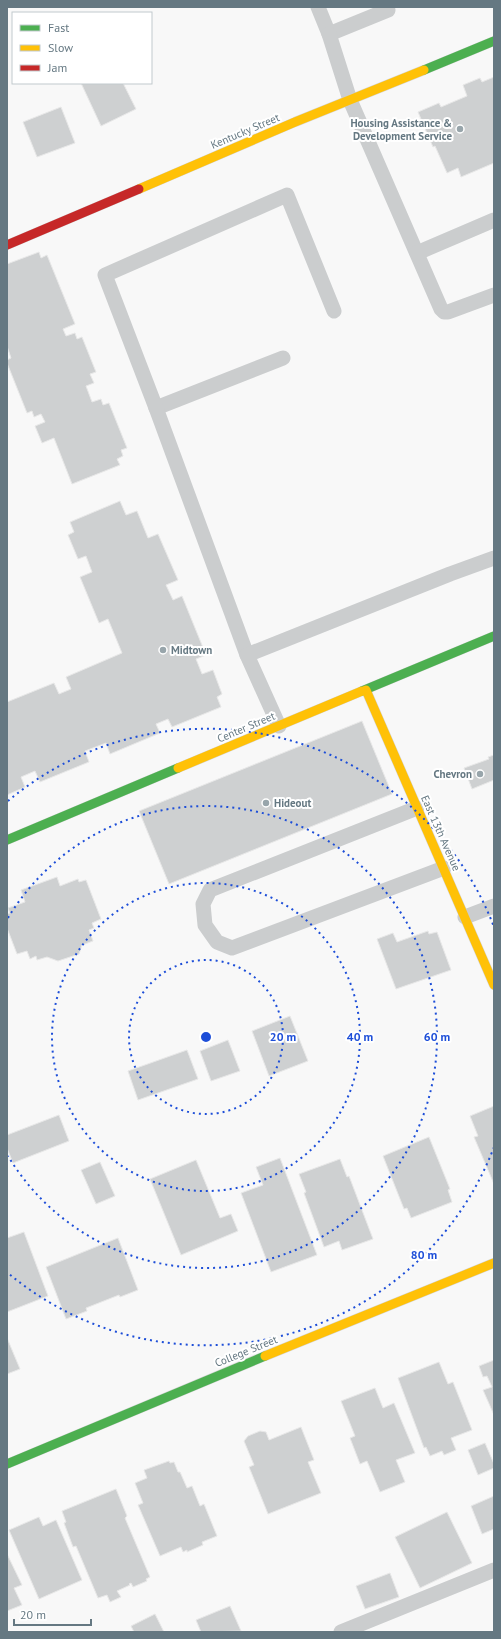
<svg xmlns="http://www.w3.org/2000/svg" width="501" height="1639" viewBox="0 0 501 1639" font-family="'PT Sans',sans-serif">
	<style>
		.building { fill: #ced0d1; stroke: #e8e8e8 }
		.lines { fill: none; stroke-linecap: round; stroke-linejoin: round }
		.fast-casing { stroke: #d4d5d6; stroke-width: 10 }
		.slow-casing { stroke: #d4d5d6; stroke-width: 10 }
		.jam-casing { stroke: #d4d5d6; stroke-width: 10 }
		.lane { stroke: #cbcdce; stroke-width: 15 }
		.fast { stroke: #4caf50; stroke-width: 9 }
		.slow { stroke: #ffc107; stroke-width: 9 }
		.jam { stroke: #c62828; stroke-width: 9 }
		.ring { fill: none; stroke: #1d4ed8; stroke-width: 2; stroke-dasharray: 2 4 }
		.poi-dot { fill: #98a5ab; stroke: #fff; stroke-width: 1.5 }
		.labels { text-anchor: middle; stroke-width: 4; stroke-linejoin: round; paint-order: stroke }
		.poi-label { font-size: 11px; font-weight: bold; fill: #657882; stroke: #fff; text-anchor: end }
		.street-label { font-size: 11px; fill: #657882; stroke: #fff }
		.centre { fill: #1d4ed8; stroke: #fff; stroke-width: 2 }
		.ring-label { font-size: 12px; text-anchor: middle; font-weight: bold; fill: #1d4ed8; stroke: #fff; stroke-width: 4; stroke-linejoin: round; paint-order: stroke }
	</style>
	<rect width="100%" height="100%" fill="#f8f8f8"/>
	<g class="building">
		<path d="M494,77V163L461,177L458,168L447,173L435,146L433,147L418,112L439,103L441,107L467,96L463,85L480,78L482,82Z"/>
		<path d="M81,83H123L136,109L101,126Z"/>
		<path d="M61,107L75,143L37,157L23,122Z"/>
		<path d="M39,252L41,258L47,255L75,324L63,329L66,336L75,333L77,339L82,337L96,372L90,374L94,383L86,386L92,402L101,399L103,405L109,403L127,448L121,450L123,456L117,459L120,465L72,484L54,438L42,443L35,426L45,422L41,414L34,417L32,411L27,413L7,363V360L11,358L7,346V264Z"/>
		<path d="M120,501L126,515L137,511L148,538L158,534L178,580L166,585L173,600L182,596L206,655L196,659L202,674L213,670L222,694L217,697L221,707L172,727L168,719L156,724L160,733L110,754L106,743L85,751L89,762L40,782L35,771L21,777L25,787L7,795V702L54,683L59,694L71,689L66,677L122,653L108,619L99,623L80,577L92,572L86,556L78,559L68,535L74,532L70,522Z"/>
		<path d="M362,721L392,794L169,884L139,811Z"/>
		<path d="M494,755V780L472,789L464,768L489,759L488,757Z"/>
		<path d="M57,877L60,886L78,879L79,882L86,880L101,919L92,923L94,928L89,930L93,941L82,945L79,954L58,961L47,957L37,960L36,956L30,959L27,951L17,954L7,928V914L10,913L8,908L25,902L21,890Z"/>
		<path d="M428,931L429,934L437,932L451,970L396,989L377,939L393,933L397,942Z"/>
		<path d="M290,1016L308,1061L269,1076L252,1031Z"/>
		<path d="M228,1040L240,1071L211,1081L200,1051Z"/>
		<path d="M187,1050L198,1079L138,1100L128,1071Z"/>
		<path d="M494,1106V1184L474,1137L478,1136L470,1116Z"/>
		<path d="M59,1115L69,1141L13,1163L7,1148V1135Z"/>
		<path d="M429,1137L450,1189L448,1190L452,1202L411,1218L407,1208L404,1209L383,1156Z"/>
		<path d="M280,1158L317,1255L271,1272L241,1193L263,1185L256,1167Z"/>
		<path d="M340,1159L347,1177L349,1176L373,1239L342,1250L339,1241L324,1247L304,1193L306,1192L299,1174Z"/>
		<path d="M196,1160L220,1218L231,1214L238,1231L181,1255L150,1179Z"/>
		<path d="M100,1162L115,1196L96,1204L81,1170Z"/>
		<path d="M24,1232L48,1296L7,1312V1238Z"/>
		<path d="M118,1238L138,1290L120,1297L119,1295L86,1308L87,1311L66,1319L46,1267Z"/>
		<path d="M7,1338L20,1369L7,1374Z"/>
		<path d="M494,1360V1415L483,1390L492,1387L487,1376L483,1377L479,1366Z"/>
		<path d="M439,1362L448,1384L453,1382L472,1430L451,1438L456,1450L444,1455L442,1451L430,1456L426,1447L424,1448L398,1378Z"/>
		<path d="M375,1388L383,1408L394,1403L415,1453L396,1460L405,1482L380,1492L367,1461L360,1464L350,1438L355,1436L341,1401Z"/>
		<path d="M301,1427L314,1460L308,1462L321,1493L268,1514L249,1467L254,1465L244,1441L248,1436L260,1431L266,1432L269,1440Z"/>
		<path d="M485,1443L494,1464V1468L478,1475L468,1450Z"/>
		<path d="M169,1461L170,1463L174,1462L178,1472H180L187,1488L192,1486L200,1506L204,1504L217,1536L202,1542L203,1545L187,1552V1550L183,1552L181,1547L160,1556L138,1505L143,1503L135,1483L147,1478L144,1470Z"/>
		<path d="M116,1489L127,1516L125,1518L150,1577L146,1579L147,1581L133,1587L131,1583L129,1584L130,1585L117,1591L121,1597L110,1602L107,1595L98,1598L76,1546L73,1547L64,1523L66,1522L62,1511Z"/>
		<path d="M494,1496V1529L482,1534L471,1506Z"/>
		<path d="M447,1512L472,1563L420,1588L395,1537Z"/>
		<path d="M39,1517L43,1526L56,1520L82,1580L39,1599L9,1530Z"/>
		<path d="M7,1554L22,1585L14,1588L22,1605L7,1611Z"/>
		<path d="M390,1573L399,1597L365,1609L356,1586Z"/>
		<path d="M230,1606L241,1631L201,1632L196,1620Z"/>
		<path d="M155,1614L164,1632H134L131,1626Z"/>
	</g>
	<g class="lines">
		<defs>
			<g id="fast">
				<path d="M424,70L494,41"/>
				<path d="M362,691L494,636"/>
				<path d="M7,840L178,768"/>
				<path d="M7,1464L265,1356"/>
			</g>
			<g id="slow">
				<path d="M139,189L295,122L424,70"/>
				<path d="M366,690L494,985"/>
				<path d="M178,768L362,691"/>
				<path d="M265,1356L494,1263"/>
			</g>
			<path id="jam" d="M7,245L139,189"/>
		</defs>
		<use href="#fast" class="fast-casing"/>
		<use href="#slow" class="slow-casing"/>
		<use href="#jam" class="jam-casing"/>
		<g class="lane">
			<path d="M318,7L329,34L388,10L387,7"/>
			<path d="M329,34L350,100L441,309L444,312H448L494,295"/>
			<path d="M417,253L494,220"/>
			<path d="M156,408L283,358"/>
			<path d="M247,655L156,408L105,275L287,195L334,311"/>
			<path d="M279,726L247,655L450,574L494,558"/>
			<path d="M417,808L210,890L203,904L205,925L217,942L232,948L444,868"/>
			<path d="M465,917L494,906"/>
			<path d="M341,1632L494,1570"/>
		</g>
		<use href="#fast" class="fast"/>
		<use href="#slow" class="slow"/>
		<use href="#jam" class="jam"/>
	</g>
	<g class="ring">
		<circle cx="206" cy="1037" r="77"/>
		<circle cx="206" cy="1037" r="154"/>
		<path d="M8 918A231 231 0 1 1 8 1156"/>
		<path d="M494 1147A308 308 0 0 1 8 1273M8 801A308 308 0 0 1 494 927"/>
	</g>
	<g class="poi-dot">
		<circle cx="460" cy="129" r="4"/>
		<circle cx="163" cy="650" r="4"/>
		<circle cx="480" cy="774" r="4"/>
		<circle cx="266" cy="803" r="4"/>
	</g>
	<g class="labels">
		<g class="poi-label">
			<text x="452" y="127">Housing Assistance &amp;<tspan x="452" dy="13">Development Service</tspan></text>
			<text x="171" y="654" text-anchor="start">Midtown</text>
			<text x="472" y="778">Chevron</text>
			<text x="274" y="807" text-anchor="start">Hideout</text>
		</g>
		<g class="street-label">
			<text transform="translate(245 131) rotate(-23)" y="4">Kentucky Street</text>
			<text transform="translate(246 727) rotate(-23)" y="4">Center Street</text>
			<text transform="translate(441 833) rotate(66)" y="4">East 13th Avenue</text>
			<text transform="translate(246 1351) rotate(-22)" y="4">College Street</text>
		</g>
	</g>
	<circle cx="206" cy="1037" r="6" class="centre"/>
	<g class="ring-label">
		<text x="283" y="1041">20 m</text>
		<text x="360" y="1041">40 m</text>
		<text x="437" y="1041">60 m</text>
		<text x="424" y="1259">80 m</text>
	</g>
	<rect width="501" height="1639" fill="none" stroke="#657882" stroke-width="16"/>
	<rect x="12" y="12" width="140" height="72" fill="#ffffff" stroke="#c1c9cd"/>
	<rect x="20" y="25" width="20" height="6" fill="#4caf50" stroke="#c1c9cd"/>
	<text x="48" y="32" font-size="12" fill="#657882">Fast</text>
	<rect x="20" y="45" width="20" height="6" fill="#ffc107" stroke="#c1c9cd"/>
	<text x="48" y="52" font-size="12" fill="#657882">Slow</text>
	<rect x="20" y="65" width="20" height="6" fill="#c62828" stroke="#c1c9cd"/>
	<text x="48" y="72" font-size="12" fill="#657882">Jam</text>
	<path d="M14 1619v6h77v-6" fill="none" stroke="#657882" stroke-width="2"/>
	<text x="20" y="1619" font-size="12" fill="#657882" stroke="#ffffff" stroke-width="3" paint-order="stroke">20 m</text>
</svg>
